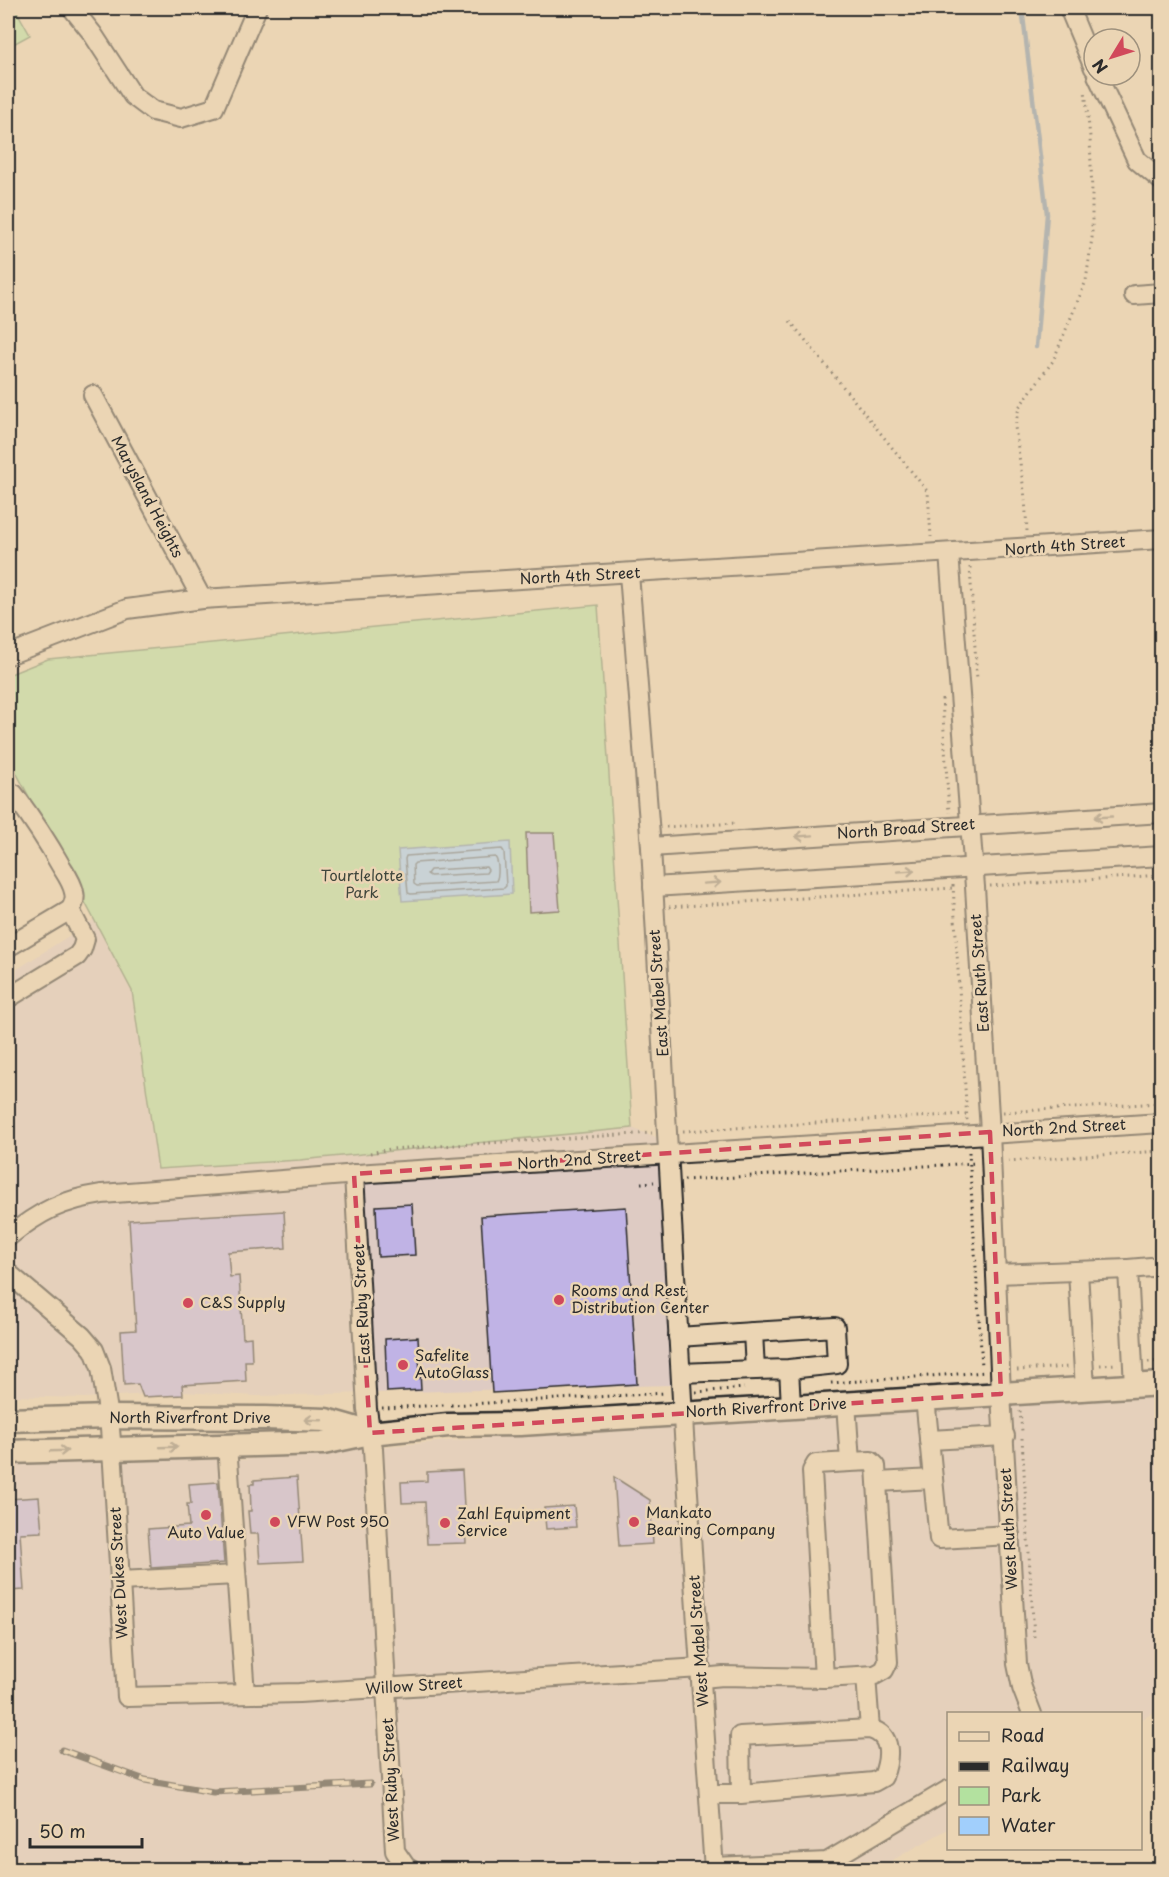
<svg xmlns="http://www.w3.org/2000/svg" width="1169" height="1877" viewBox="0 0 1169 1877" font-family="'Playpen Sans',sans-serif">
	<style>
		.built { fill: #decbc3 }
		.green { fill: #b3e19f; stroke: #6f8665; stroke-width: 1.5 }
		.water { fill: #a1cffc; stroke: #728da8; stroke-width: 1.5 }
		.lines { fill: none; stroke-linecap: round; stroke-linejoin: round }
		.shore { stroke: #5a6d7f; stroke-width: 1.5 }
		.stream { stroke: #728da8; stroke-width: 4.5 }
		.building { fill: #c0b3e5; stroke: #2b2b2b; stroke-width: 1.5 }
		.minor-casing { stroke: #2b2b2b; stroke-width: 22 }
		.major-casing { stroke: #2b2b2b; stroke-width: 27 }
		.path { stroke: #2b2b2b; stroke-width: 3; stroke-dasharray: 1.5 4.5; stroke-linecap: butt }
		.minor { stroke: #ebd5b4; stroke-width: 18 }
		.major { stroke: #ebd5b4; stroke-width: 22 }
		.rail-casing { stroke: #2b2b2b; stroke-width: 7 }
		.rail { stroke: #ebd5b4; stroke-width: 4.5; stroke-dasharray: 14; stroke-linecap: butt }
		.oneway { stroke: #8b8070 }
		.marked { fill: none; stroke: #d1495b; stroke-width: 4.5; stroke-dasharray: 12 8; stroke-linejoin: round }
		.poi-dot { fill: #d1495b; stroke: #ebd5b4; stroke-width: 2 }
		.labels { text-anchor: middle; stroke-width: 5; stroke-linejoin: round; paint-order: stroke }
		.street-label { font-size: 15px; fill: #2b2b2b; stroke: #ebd5b4 }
		.park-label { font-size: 15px; fill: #3f463c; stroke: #ebd5b4 }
		.poi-label { font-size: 15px; fill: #2b2b2b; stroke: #ebd5b4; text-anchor: start }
	</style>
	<rect width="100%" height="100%" fill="#ebd5b4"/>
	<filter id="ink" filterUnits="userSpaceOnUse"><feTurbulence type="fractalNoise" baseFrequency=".0167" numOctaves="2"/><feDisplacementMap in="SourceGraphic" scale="12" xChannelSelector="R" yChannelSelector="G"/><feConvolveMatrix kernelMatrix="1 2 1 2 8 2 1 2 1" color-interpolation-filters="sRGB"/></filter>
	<g filter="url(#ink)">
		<g class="built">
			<path d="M95,919L132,991L158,1169L300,1160L632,1128L664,1140L671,1385L257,1396L182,1392L84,1398L8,1396V975Z"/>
			<path d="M1161,1394V1708L1141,1720L1140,1714H948V1829L877,1869H8V1465L104,1452L240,1460L360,1448L796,1414Z"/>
		</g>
		<g class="green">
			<path d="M8,8H15L30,35L8,47Z"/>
			<path d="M598,605L632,1128L300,1160L158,1169L132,991L8,757V675L48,659Z"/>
		</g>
		<path class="water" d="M510,842L512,894L402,901L398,850Z"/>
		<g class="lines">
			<g class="shore">
				<path d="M502,849L504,852L506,886L504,888L411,894L408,893L405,859L406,856Z"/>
				<path d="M495,857C499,862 499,876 496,881L417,886L414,884L413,865L415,863Z"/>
				<path d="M486,867L488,870L486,873L430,876L427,874L430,870Z"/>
			</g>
			<path class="stream" d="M1022,8L1047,214L1036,347"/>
		</g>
		<g class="building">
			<path d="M526,833H554L560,910L529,912Z"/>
			<path d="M412,1204L415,1255L378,1257L376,1206Z"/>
			<path d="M626,1207L637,1384L492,1393L481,1216Z"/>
			<path d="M284,1211L286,1248L228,1252L230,1277L239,1276L243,1338L251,1337L252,1361H245L246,1381L182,1385L183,1395L143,1397L138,1384L124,1385L121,1331L136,1330L129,1220Z"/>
			<path d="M418,1337L421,1390L387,1392L385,1339Z"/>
			<path d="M462,1470L466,1543L427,1544L425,1502L402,1503L401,1482L427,1481V1472Z"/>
			<path d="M297,1477L303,1561L260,1563L258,1534H250L248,1511H251L250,1484H254V1480Z"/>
			<path d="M614,1477L650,1500L653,1544L619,1546Z"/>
			<path d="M218,1482L224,1563L151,1568L148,1529L189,1526L187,1504H191L189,1484Z"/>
			<path d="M39,1497L42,1532L20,1533L24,1590L8,1591V1499Z"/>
			<path d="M574,1506L576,1527L546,1529L544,1508Z"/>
		</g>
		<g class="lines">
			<defs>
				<g id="minor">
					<path d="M72,8L92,33L133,96L153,111L181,118L214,108L257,8"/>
					<path d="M1069,8L1094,68"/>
					<path d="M1097,75L1137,160L1162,181"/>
					<path d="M1134,295L1162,293"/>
					<path d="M93,395L202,599"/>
					<path d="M949,553L975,887L990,1132L1001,1394L1017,1664L1022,1688L1032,1714"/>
					<path d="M629,574L651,847L684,1435L714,1870"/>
					<path d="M8,655L127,609L202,599L1162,539"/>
					<path d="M8,795L14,794C31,817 47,841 61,866C66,874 72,882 74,892C76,899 74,904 70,910L8,947"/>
					<path d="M651,847L1162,813"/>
					<path d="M653,887L1162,856"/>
					<path d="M8,998L77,956L82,949L85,939L70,910"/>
					<path d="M354,1174L367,1409L373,1449L395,1851L406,1867L411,1870"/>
					<path d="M8,1237C39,1212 62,1200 102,1194L371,1173L1162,1123"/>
					<path d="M1078,1271L1085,1389"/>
					<path d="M8,1273L82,1336L94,1350L101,1368L109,1417L113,1465L127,1697L299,1693L701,1668"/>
					<path d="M996,1274L1128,1269"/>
					<path d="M678,1337L753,1332"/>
					<path d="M789,1369L837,1364L835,1327L753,1332L755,1370L789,1369L791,1406"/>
					<path d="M681,1373L755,1370"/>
					<path d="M1134,1386L1128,1269L1162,1266"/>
					<path d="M925,1398L939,1539L1010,1535"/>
					<path d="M846,1403L850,1462L816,1464L812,1471L824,1678L875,1675L884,1670L888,1662L876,1466L871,1461L850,1462"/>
					<path d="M929,1440L1005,1436"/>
					<path d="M227,1445L245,1694"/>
					<path d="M878,1482L933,1479"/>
					<path d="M120,1581L236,1575"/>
					<path d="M866,1676L870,1729"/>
					<path d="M702,1678L723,1676L824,1678"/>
					<path d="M709,1794H741L874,1782L883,1777C890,1758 893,1735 870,1729L740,1736L741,1794"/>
					<path d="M713,1867L827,1862L948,1790"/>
				</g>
				<g id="major">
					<path d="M8,1420L109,1417L265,1418L326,1420L368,1432"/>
					<path d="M8,1452L323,1443L370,1433L448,1425L520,1424L1162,1384"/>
				</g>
			</defs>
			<use href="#minor" class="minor-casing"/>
			<use href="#major" class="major-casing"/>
			<g class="path">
				<path d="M790,321L928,492L931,537"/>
				<path d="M1027,531L1025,498L1015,427L1019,407L1053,361L1086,281L1092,238V193L1090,137L1085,90"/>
				<path d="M970,567L977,680"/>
				<path d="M942,699L949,813"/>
				<path d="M666,827L737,823"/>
				<path d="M953,885L967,1121"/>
				<path d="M990,886L1162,875"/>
				<path d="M669,907L953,888"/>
				<path d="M1003,1112L1162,1103"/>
				<path d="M683,1131L967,1114"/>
				<path d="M969,1152L982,1367"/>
				<path d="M370,1153L390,1149L652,1133"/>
				<path d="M1008,1161L1162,1151"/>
				<path d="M684,1180L977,1163"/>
				<path d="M641,1183L654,1182"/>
				<path d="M1148,1362L1162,1361"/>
				<path d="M1100,1365L1118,1364"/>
				<path d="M1017,1370L1070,1367"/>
				<path d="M831,1383L986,1372"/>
				<path d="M696,1392L744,1388"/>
				<path d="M451,1405L666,1393"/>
				<path d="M382,1408L444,1405"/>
				<path d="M1020,1411L1022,1431"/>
				<path d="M1022,1438L1034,1637"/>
			</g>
			<use href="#minor" class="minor"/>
			<use href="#major" class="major"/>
			<defs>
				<path id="rail" d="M62,1750L145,1780L213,1792L370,1784"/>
			</defs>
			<use href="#rail" class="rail-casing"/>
			<use href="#rail" class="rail"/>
		</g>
		<defs><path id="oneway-shaft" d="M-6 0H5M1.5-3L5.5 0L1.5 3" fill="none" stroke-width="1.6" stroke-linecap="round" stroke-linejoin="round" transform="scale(1.5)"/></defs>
		<g class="oneway">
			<use href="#oneway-shaft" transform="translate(1103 817) rotate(177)"/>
			<use href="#oneway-shaft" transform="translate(804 836) rotate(176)"/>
			<use href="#oneway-shaft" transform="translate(906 871) rotate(-4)"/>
			<use href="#oneway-shaft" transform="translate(712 883) rotate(-4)"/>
			<use href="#oneway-shaft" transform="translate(313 1420) rotate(-178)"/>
			<use href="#oneway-shaft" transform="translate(169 1447) rotate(-2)"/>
			<use href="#oneway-shaft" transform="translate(59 1451) rotate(-2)"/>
		</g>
	</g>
	<path d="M0 0H1169V1877H0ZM990,1132L1001,1394L370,1433L354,1174Z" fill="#ebd5b4" fill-opacity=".55" fill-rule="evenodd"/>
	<path class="marked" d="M990,1132L1001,1394L370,1433L354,1174Z"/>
	<g class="poi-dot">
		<circle cx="559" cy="1300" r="6"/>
		<circle cx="188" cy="1303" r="6"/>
		<circle cx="403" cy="1365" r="6"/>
		<circle cx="206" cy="1515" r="6"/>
		<circle cx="275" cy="1522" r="6"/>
		<circle cx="634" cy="1522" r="6"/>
		<circle cx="445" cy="1523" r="6"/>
	</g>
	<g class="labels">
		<g class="street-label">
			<text transform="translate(147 497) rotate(62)" y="5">Marysland Heights</text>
			<text transform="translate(1065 546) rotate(-4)" y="5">North 4th Street</text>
			<text transform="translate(580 576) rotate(-3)" y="5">North 4th Street</text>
			<text transform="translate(906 829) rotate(-4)" y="5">North Broad Street</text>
			<text transform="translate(980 973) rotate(-94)" y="5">East Ruth Street</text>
			<text transform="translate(659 993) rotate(-94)" y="5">East Mabel Street</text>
			<text transform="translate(1064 1128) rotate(-3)" y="5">North 2nd Street</text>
			<text transform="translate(579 1160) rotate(-4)" y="5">North 2nd Street</text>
			<text transform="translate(362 1304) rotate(-93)" y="5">East Ruby Street</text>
			<text transform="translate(766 1408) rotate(-3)" y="5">North Riverfront Drive</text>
			<text x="190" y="1423">North Riverfront Drive</text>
			<text transform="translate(1009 1529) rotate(-93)" y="5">West Ruth Street</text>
			<text transform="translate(119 1573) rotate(-93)" y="5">West Dukes Street</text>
			<text transform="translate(699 1641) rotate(-94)" y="5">West Mabel Street</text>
			<text transform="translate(414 1686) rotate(-4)" y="5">Willow Street</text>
			<text transform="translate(391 1780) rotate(-93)" y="5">West Ruby Street</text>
		</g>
		<g class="park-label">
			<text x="362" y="881">Tourtlelotte<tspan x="362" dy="17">Park</tspan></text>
		</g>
		<g class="poi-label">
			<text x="571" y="1296">Rooms and Rest<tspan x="571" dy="17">Distribution Center</tspan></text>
			<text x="200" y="1308">C&amp;S Supply</text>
			<text x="415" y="1361">Safelite<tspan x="415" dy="17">AutoGlass</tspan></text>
			<text x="646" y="1518">Mankato<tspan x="646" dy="17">Bearing Company</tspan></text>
			<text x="457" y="1519">Zahl Equipment<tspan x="457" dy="17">Service</tspan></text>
			<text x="287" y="1527">VFW Post 950</text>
			<text x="206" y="1538" text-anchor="middle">Auto Value</text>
		</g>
	</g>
	<rect width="1169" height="1877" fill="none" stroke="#ebd5b4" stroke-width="30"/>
	<rect x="15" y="15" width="1139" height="1847" fill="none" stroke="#2b2b2b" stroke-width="2" filter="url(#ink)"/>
	<rect x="947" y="1712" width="195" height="138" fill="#ebd5b4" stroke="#9e917d" stroke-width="1.5"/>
	<rect x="959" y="1732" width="30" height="9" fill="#ebd5b4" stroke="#9e917d" stroke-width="1.5"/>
	<text x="1001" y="1742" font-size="18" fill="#2b2b2b">Road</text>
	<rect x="959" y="1762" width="30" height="9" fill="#2b2b2b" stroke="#9e917d" stroke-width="1.5"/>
	<text x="1001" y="1772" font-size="18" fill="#2b2b2b">Railway</text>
	<rect x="959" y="1787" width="30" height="18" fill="#b3e19f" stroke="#9e917d" stroke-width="1.5"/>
	<text x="1001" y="1802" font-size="18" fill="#2b2b2b">Park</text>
	<rect x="959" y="1817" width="30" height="18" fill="#a1cffc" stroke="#9e917d" stroke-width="1.5"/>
	<text x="1001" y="1832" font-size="18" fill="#2b2b2b">Water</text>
	<g transform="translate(1112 57) rotate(232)"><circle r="28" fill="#ebd5b4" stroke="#9e917d" stroke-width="1.5"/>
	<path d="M0-4.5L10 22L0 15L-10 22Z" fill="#d1495b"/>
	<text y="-9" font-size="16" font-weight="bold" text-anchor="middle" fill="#2b2b2b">N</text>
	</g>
	<path d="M30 1838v9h112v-9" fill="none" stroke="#2b2b2b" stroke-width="3"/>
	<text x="39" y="1838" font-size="18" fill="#2b2b2b" stroke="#ebd5b4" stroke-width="4.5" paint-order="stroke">50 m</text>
</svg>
